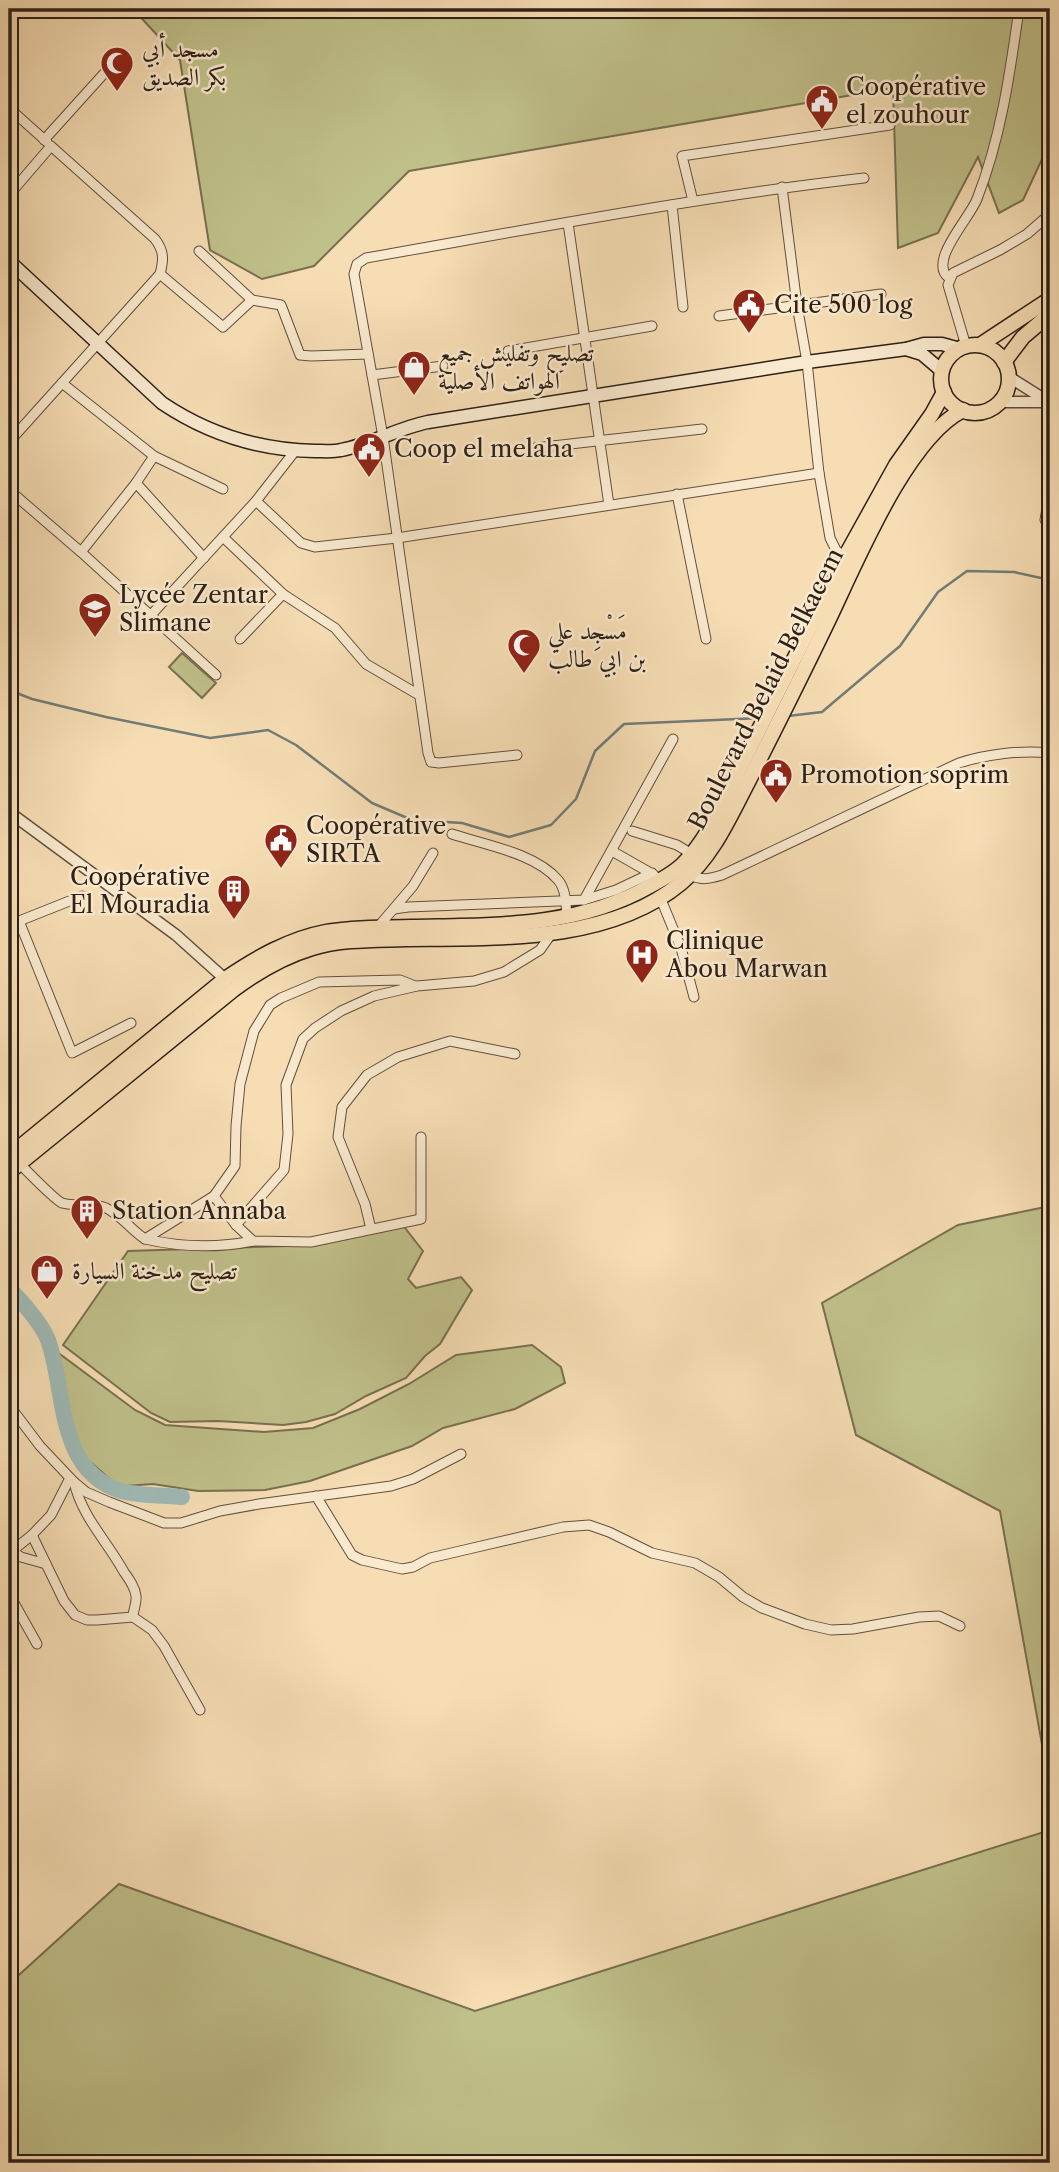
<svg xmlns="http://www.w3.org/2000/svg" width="1059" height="2172" viewBox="0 0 1059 2172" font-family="'Libre Caslon Text',Amiri,serif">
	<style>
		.green { fill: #c0c08a; stroke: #787050; stroke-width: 2 }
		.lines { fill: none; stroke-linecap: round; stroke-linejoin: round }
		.stream { stroke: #727c76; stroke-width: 2.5 }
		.river { stroke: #9fbab6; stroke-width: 16 }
		.minor-casing { stroke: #614f3e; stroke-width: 11 }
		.tertiary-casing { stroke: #614f3e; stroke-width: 13 }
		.secondary-casing { stroke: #2f2016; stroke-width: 15 }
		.primary-casing { stroke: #2f2016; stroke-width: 17 }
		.minor { stroke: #f9e9ce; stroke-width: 9 }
		.tertiary { stroke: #f9e9ce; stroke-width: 10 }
		.secondary { stroke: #f9e9ce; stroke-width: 12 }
		.primary { stroke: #f6ddb4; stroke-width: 14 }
		.labels { text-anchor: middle; stroke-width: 5; stroke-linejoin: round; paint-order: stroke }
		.poi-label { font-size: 24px; fill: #2f2016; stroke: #f9e9ce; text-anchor: start }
		.street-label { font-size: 24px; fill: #2f2016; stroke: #f9e9ce }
	</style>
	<rect width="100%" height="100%" fill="#f6ddb4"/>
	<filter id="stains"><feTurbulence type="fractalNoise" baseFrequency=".00286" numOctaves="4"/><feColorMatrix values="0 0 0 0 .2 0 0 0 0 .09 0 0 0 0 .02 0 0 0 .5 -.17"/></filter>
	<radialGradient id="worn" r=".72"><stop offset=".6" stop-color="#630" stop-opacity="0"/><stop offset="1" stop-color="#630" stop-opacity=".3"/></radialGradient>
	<g class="green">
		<path d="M133,9H1050V142L1023,200L999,213L978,157L938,233L898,248L893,88L409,171L314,266L262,279L210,250L180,60Z"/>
		<path d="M182,653L216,683L202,698L169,667Z"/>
		<path d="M1050,1206V1789L1000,1511L856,1435L822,1303L958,1225Z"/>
		<path d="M402,1224L423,1251L408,1279L416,1288L461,1277L472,1290L440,1344L425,1356L406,1378L366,1396L335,1414L306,1422L283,1425L218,1421L170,1422L151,1413L63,1345L128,1251L318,1245Z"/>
		<path d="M532,1345L561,1367L565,1383L515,1409L443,1428L412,1446L310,1481L265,1490L198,1491L153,1484L125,1486L113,1482L87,1459L70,1426L53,1349L135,1410L165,1425L264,1432L313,1428L360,1409L409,1384L456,1355Z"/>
		<path d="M1050,1830V2163H9V1984L119,1884L475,2011Z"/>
	</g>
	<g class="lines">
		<g class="stream">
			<path d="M9,690L32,699L106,717L210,738L268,730L296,745L372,803L412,820L462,823L509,837L551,825L576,799L595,751L624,724L761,718"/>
			<path d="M788,716L822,712L900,646L938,592L967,571L1014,572L1050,580"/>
		</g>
		<path class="river" d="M9,1289C21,1300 42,1324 48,1340C66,1390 56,1468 118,1490C133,1496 165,1495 182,1497"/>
		<defs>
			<g id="minor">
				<path d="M9,108L47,142"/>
				<path d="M44,140L109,68"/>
				<path d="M782,187L797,305L807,362L819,473L830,538L836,550L845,557"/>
				<path d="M9,195L51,146L155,239C164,251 164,259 160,274L9,442"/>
				<path d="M693,201L682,156L890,125"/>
				<path d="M672,205L683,307"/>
				<path d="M568,223L609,505"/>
				<path d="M199,251L252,300L281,305L300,355L311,356L368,354"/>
				<path d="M160,274L223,327L252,300"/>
				<path d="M949,278C927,262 970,218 977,199C1001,138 1010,73 1019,9"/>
				<path d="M719,316L881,294"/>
				<path d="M966,346L948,285L953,273L1000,250L1027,234L1050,214"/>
				<path d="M508,351L652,326"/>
				<path d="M372,375L443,366"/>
				<path d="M62,383L154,456L223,489"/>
				<path d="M535,448L702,429"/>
				<path d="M136,483L204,558"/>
				<path d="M9,490L81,552L216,675"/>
				<path d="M677,494L706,639"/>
				<path d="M256,501L301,543L315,547L397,538L819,473"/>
				<path d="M1045,520L1050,491"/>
				<path d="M223,537L283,594L240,639"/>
				<path d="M81,552L136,483L154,456"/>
				<path d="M283,594L335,628L366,664L419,695"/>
				<path d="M151,615L256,501L295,451"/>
				<path d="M517,755L439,763L431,762L428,753L383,437L354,274L357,264L366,258C531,229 697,197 864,178"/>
				<path d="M632,831L677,845L695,856"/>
				<path d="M452,834C485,845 535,853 558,880C566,889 566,905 567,917"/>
				<path d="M612,851L654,875"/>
				<path d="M688,874C701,881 709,879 722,875L959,763C987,754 1021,750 1050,753"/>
				<path d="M660,897L681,948L694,997"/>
				<path d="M584,900L616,890L652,873"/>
				<path d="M394,909L408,907L584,900L673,739"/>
				<path d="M19,921L72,1053L131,1023"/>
				<path d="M9,925L82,896"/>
				<path d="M378,927L413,886L433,853"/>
				<path d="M18,1162C25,1169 55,1200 62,1203C76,1207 92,1202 106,1208C121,1215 131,1230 145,1239L214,1196L236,1225L253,1241L311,1242L421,1219V1137"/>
				<path d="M214,1196L235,1166L236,1126L240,1084L254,1031L270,1005L281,998L319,982L400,980L415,986"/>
				<path d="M236,1225L284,1170L288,1134L286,1085L303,1039L315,1028L341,1011L374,996L417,986L474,981L504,972L540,950L552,933"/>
				<path d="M371,1229L365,1204L338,1137L342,1107L367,1075L398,1057L450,1041L515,1054"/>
				<path d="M145,1239C180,1247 218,1248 253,1241"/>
				<path d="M9,1405L40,1446L74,1482L86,1492L109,1502L164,1523H181L220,1511L259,1504L391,1486L413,1479L461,1454"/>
				<path d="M74,1482C82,1517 107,1541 124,1572C129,1579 135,1587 136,1596C137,1603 133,1610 133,1617L152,1630L164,1646L200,1710"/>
				<path d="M316,1496L352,1555L362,1560L402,1569L413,1567L430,1558L460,1551L563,1527L589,1525L609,1532L652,1553L695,1563L719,1577L743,1597L762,1608L805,1624L831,1630L853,1629L919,1617L939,1616L960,1626"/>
				<path d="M32,1535L64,1601L75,1615L87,1620H97L133,1617"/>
				<path d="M46,1564L21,1557L12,1551L32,1535L51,1515L70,1478"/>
				<path d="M9,1594L37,1644"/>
			</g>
			<g id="tertiary">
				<path d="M1009,377L1044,399"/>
				<path d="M1000,402H1050"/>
				<path d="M9,812L176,935L225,979"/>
			</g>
			<g id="secondary">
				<path d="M9,261L162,403C208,434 259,450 315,451C323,451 333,452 341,450C372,444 398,428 428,422L807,362L906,349L924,344H942L960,349"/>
				<path d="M906,349L922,354L942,371"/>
			</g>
			<g id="primary">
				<path d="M980,345L1050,299"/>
				<circle cx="975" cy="379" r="34"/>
				<path d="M1004,362L1023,337L1050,314"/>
				<path d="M9,1156L225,979C256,958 289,939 326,932C354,927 383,928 411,927C494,925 576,928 650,886C661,880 672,874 681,866C693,855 702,841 710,828L845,557L896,465L932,414L944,392"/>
				<path d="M9,1172L233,990C257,972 282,957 312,948C342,939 375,940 406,939C495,938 609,943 681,883C713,856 729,818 748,782C775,729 802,675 828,621C856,563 906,439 963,410"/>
			</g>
		</defs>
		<use href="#minor" class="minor-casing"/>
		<use href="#tertiary" class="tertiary-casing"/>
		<use href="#secondary" class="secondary-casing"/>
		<use href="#primary" class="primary-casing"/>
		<use href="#minor" class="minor"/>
		<use href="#tertiary" class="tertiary"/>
		<use href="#secondary" class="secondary"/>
		<use href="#primary" class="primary"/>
	</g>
	<defs>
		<symbol id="mosque-pin" viewBox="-11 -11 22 30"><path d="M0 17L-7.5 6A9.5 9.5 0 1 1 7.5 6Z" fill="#8f2418" stroke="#f9e9ce"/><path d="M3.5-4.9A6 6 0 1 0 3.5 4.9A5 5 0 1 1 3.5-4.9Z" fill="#fff"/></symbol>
		<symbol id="civic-pin" viewBox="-11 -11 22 30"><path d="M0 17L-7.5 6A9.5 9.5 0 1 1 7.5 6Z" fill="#8f2418" stroke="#f9e9ce"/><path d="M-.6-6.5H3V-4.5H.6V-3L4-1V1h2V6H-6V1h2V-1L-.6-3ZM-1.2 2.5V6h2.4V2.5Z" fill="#fff"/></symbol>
		<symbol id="shop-pin" viewBox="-11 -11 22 30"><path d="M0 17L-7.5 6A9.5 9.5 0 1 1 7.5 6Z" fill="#8f2418" stroke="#f9e9ce"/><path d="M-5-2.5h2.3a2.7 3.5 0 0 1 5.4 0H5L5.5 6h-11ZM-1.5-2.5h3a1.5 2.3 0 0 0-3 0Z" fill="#fff"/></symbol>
		<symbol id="school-pin" viewBox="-11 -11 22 30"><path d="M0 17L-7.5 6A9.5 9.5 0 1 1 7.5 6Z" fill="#8f2418" stroke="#f9e9ce"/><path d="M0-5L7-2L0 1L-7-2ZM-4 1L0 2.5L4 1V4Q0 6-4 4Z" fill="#fff"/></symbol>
		<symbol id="building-pin" viewBox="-11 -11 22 30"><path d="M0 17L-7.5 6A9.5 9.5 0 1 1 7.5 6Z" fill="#8f2418" stroke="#f9e9ce"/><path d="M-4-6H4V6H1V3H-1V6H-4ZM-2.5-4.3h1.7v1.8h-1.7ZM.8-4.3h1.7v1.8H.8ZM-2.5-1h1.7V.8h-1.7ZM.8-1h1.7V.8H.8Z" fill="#fff"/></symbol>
		<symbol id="hospital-pin" viewBox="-11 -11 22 30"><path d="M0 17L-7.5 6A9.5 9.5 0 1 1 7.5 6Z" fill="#8f2418" stroke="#f9e9ce"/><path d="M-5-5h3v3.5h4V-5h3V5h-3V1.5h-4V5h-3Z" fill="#fff"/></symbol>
	</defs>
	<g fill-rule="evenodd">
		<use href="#mosque-pin" x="98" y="44" width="38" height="52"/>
		<use href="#civic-pin" x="803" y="82" width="38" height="52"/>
		<use href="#civic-pin" x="730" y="286" width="38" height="52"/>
		<use href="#shop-pin" x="395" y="348" width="38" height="52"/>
		<use href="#civic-pin" x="350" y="430" width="38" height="52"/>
		<use href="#school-pin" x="76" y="590" width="38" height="52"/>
		<use href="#mosque-pin" x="505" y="626" width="38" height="52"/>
		<use href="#civic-pin" x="757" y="756" width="38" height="52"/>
		<use href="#civic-pin" x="262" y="821" width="38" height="52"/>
		<use href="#building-pin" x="215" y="872" width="38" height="52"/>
		<use href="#hospital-pin" x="623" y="936" width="38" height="52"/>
		<use href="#building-pin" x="68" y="1192" width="38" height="52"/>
		<use href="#shop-pin" x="28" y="1252" width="38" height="52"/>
	</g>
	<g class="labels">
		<g class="poi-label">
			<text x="142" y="57">مسجد أبي<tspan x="142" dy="28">بكر الصديق</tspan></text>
			<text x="846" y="95">Coopérative<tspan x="846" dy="28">el zouhour</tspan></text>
			<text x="774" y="313">Cite 500 log</text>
			<text x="438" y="361">تصليح وتفليش جميع<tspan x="438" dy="28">الهواتف الأصلية</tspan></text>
			<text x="394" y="457">Coop el melaha</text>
			<text x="119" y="603">Lycée Zentar<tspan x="119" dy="28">Slimane</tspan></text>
			<text x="548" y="639">مَسْجِد علي<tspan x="548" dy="28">بن ابي طالب</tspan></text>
			<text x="800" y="783">Promotion soprim</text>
			<text x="306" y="834">Coopérative<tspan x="306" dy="28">SIRTA</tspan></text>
			<text x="210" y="885" text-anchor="end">Coopérative<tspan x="210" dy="28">El Mouradia</tspan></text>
			<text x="666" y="949">Clinique<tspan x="666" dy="28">Abou Marwan</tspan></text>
			<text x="112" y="1219">Station Annaba</text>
			<text x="72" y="1279">تصليح مدخنة السيارة</text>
		</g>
		<g class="street-label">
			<text transform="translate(766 689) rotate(-63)" y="8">Boulevard Belaid Belkacem</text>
		</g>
	</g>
	<rect width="1059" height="2172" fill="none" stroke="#f6ddb4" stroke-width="35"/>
	<rect x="10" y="10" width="1038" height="2151" fill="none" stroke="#2f2016" stroke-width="3.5"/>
	<rect x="18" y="18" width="1024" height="2137" fill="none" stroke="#2f2016" stroke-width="2"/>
	<rect width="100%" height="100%" filter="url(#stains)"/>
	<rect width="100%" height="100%" fill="url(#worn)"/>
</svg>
